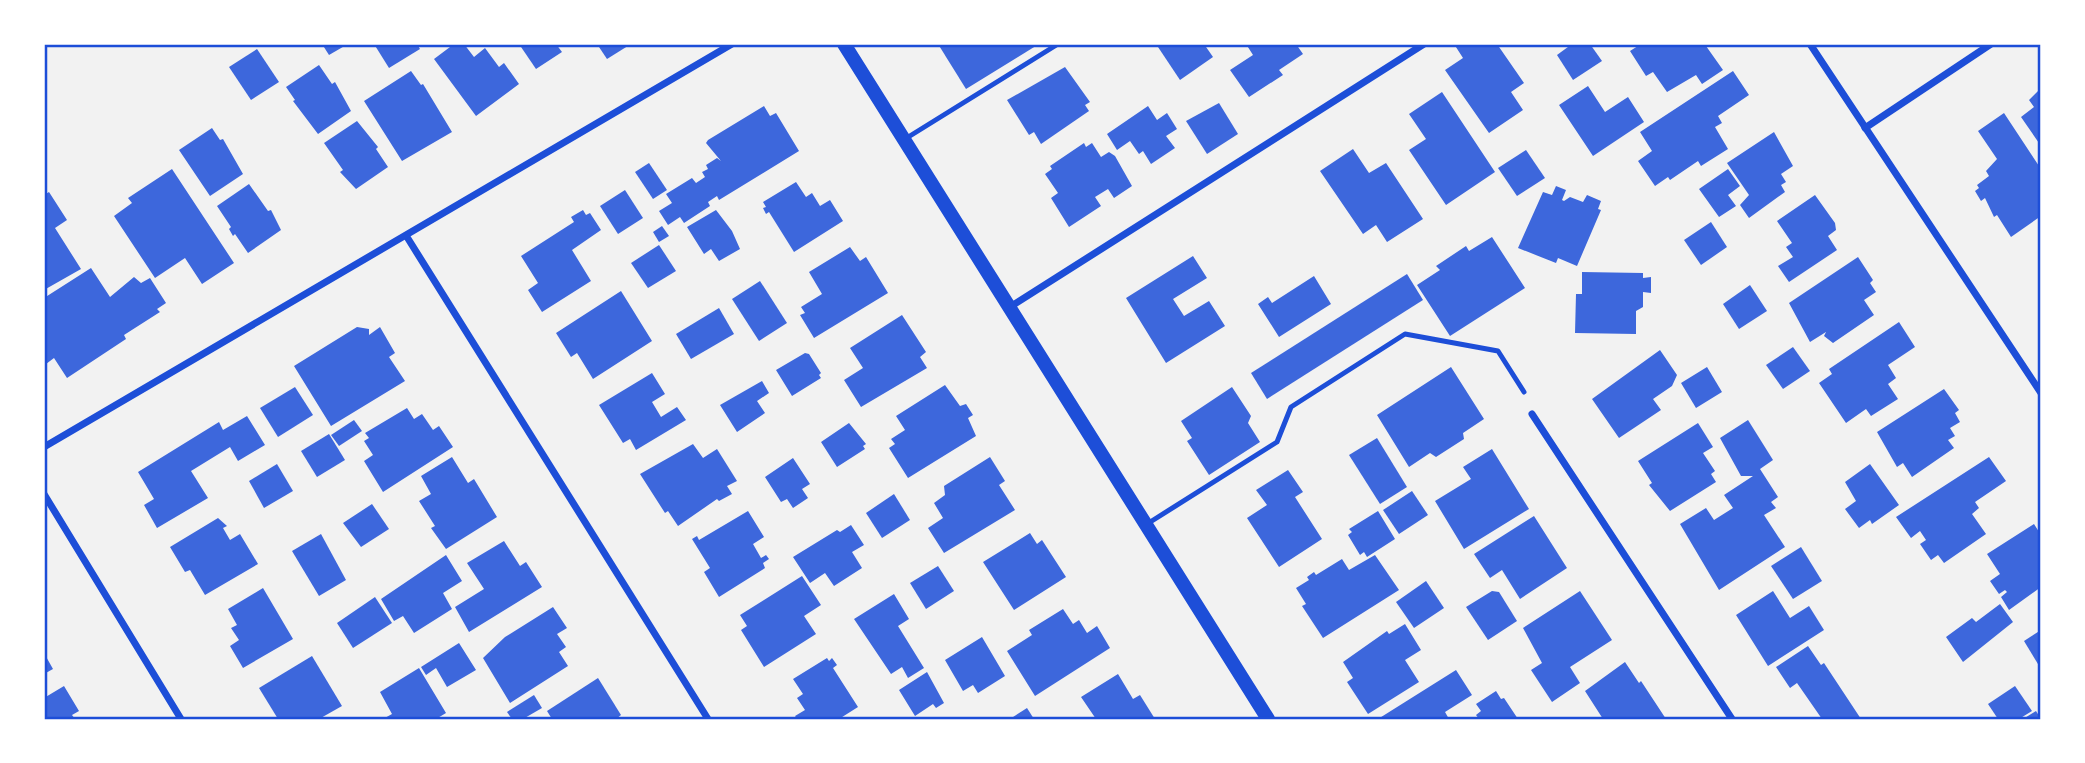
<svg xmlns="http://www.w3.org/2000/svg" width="2085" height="763" viewBox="0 0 2085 763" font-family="Ubuntu,sans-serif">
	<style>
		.building { fill: #3d67dc }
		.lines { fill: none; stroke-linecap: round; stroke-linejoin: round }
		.service { stroke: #1d4ed8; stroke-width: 5 }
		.minor { stroke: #1d4ed8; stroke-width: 7 }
		.secondary { stroke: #1d4ed8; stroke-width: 14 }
		.neatline { fill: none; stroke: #1d4ed8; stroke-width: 2.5 }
	</style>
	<rect width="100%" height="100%" fill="#f2f2f2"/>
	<g class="building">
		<path d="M322,44H348L329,55Z"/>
		<path d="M374,44H417L420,49L389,68Z"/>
		<path d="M454,44H464L474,57L485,48L499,67L504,63L519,84L476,116L434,59Z"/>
		<path d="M519,44H556L562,52L536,69Z"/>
		<path d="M597,44H631L607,59Z"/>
		<path d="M938,44H1039L966,89Z"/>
		<path d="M1156,44H1204L1213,57L1180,80Z"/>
		<path d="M1246,44H1296L1303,54L1279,70L1283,75L1249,97L1230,70L1253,55Z"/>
		<path d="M1454,44H1497L1524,83L1511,92L1523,110L1489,133L1445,70L1463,58Z"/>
		<path d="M1572,44H1590L1602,61L1573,80L1557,55Z"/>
		<path d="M1641,44H1710L1706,46L1723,70L1702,84L1696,75L1667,92L1653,72L1646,76L1630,51Z"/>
		<path d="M257,49L279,82L251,100L229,67Z"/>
		<path d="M319,65L332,84L335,82L351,111L318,134L293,101L295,100L286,87Z"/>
		<path d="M1065,67L1090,102L1085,105L1089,111L1041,144L1034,132L1029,135L1007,100Z"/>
		<path d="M411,71L421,85L423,84L452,132L402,161L364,101Z"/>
		<path d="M1733,71L1749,95L1718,116L1722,123L1715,127L1728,149L1701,166L1698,161L1670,180L1668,177L1655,186L1638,161L1652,151L1640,132Z"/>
		<path d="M1588,86L1605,112L1628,97L1644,122L1593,156L1559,105Z"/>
		<path d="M2041,88V146L2021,117L2034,107L2029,100Z"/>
		<path d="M1442,92L1495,172L1446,205L1409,150L1426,139L1409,114Z"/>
		<path d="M1219,103L1238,134L1207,154L1186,121Z"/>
		<path d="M764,106L770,116L776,113L799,151L719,200L717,196L708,202L710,206L684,223L680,217L668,225L659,211L672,203L666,194L692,178L696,183L705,177L702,172L708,169L706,165L717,158L721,161L706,143L708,140Z"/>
		<path d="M1148,106L1157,120L1167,113L1177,129L1166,136L1175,148L1151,164L1143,151L1139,154L1130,141L1117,150L1107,134Z"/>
		<path d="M2004,113L2041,169V216L2011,237L1997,215L1994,217L1985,198L1981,201L1975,191L1979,188L1977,185L1989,176L1986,171L1997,159L1978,131Z"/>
		<path d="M357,121L378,147L376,149L388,167L356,189L340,172L343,170L324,143Z"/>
		<path d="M212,128L220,140L223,139L243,174L210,196L179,150Z"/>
		<path d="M1774,132L1793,166L1781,174L1786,182L1781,185L1785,192L1749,218L1740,205L1749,195L1727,163Z"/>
		<path d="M1084,143L1086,147L1092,143L1101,157L1109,152L1115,156L1132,186L1114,198L1108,189L1095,197L1101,206L1069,227L1051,198L1058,193L1045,174L1052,169L1050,166Z"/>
		<path d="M1353,149L1369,173L1386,163L1423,219L1387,242L1376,225L1363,234L1320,171Z"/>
		<path d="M1526,150L1545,178L1517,196L1498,168Z"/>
		<path d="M649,163L667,190L653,199L635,172Z"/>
		<path d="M172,169L234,263L202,284L185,258L155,278L114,216L132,203L128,198Z"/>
		<path d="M1728,169L1740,186L1728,195L1736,206L1719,217L1699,189Z"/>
		<path d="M796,182L806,197L812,193L820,206L830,200L843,221L794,252L769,212L766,214L763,208L766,207L763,202Z"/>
		<path d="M249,184L268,211L271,210L281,230L248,253L235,234L233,236L229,229L231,227L217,206Z"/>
		<path d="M1556,186L1566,190L1562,200L1564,201L1570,197L1583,202L1587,195L1601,201L1598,209L1601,210L1577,266L1558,258L1556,263L1518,248L1543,192L1552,195Z"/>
		<path d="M625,190L643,218L618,234L600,206Z"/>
		<path d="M49,192L67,220L55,228L81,269L44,290V195Z"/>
		<path d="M1815,195L1835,223L1836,230L1828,236L1837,250L1789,282L1778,266L1793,257L1786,247L1792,243L1777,221Z"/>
		<path d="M583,210L586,215L590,213L601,230L572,250L591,281L542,312L528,290L538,283L521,256L574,222L571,217Z"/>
		<path d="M716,210L732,231L740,249L719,261L711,249L704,254L687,227Z"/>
		<path d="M1711,222L1727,247L1701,265L1684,240Z"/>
		<path d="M662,226L669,236L659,242L653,232Z"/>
		<path d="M1492,237L1525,288L1450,336L1417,285L1440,270L1436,266L1466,246L1469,251Z"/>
		<path d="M659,245L676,271L648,288L631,263Z"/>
		<path d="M850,247L860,261L866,257L888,293L814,338L800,315L805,313L801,307L822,294L809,272Z"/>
		<path d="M1193,256L1207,278L1173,299L1184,316L1209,301L1225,326L1166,363L1126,298Z"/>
		<path d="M1858,257L1873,280L1870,283L1876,292L1864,300L1874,315L1833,343L1824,336L1826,332L1810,342L1789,303Z"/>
		<path d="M91,268L110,297L134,277L141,283L150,278L166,303L157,309L160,312L124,335L126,339L67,378L54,358L46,364L44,361V298Z"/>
		<path d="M1582,272L1643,273V278L1651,277V293L1643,292V307L1636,311V334L1575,333L1576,294H1582Z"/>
		<path d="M1407,274L1423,300L1267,399L1251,373Z"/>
		<path d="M1314,276L1331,304L1279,337L1258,304L1268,297L1272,303Z"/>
		<path d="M760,281L787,323L759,341L732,299Z"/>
		<path d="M1750,285L1767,311L1739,329L1723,304Z"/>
		<path d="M621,291L652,341L593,379L577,353L571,357L556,333Z"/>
		<path d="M719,308L734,334L691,359L676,334Z"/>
		<path d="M902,315L926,352L920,357L927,368L861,407L844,380L863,368L850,348Z"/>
		<path d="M1899,322L1915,347L1888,365L1896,378L1888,384L1898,399L1871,416L1866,409L1846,423L1819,383L1832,374L1829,369Z"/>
		<path d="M357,327L369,329V335L380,327L395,353L389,357L405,381L331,426L294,366Z"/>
		<path d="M1793,347L1810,371L1783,389L1766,365Z"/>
		<path d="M1660,350L1677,375L1672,386L1653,399L1661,410L1619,438L1592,399Z"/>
		<path d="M805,353L809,354L821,373L819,375L821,378L792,396L776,370Z"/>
		<path d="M1451,367L1484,419L1463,433L1464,439L1436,457L1430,453L1409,467L1377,415Z"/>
		<path d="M1707,367L1722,392L1696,408L1681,383Z"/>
		<path d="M652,373L665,394L652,402L661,417L677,407L686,420L636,450L630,439L623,443L599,405Z"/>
		<path d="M762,381L769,393L757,401L765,413L737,432L720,405Z"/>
		<path d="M945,385L960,406L966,404L973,415L968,418L976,436L908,478L889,448L895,444L891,439L905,430L896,416Z"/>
		<path d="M295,387L313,415L278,437L260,408Z"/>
		<path d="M1232,387L1251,416L1248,423L1260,442L1209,475L1187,441L1192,438L1181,421Z"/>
		<path d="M1944,389L1959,410L1955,413L1960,422L1950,428L1955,436L1948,440L1954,448L1912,477L1903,463L1897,467L1877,432Z"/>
		<path d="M407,408L414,419L422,414L433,430L439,426L453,447L383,492L364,461L373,455L364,441L369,438L365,433Z"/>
		<path d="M247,416L265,445L238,461L230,447L191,471L208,498L157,528L144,505L154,499L138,472L219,422L223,430Z"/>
		<path d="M354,420L362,431L339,446L331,435Z"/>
		<path d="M1748,420L1773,460L1760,469L1778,497L1771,502L1776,508L1764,515L1785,547L1719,590L1680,524L1706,508L1714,520L1733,508L1724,495L1753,476H1741L1720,438Z"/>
		<path d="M849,423L866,444L863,446L865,449L837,467L821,442Z"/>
		<path d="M1698,423L1713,447L1703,453L1715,471L1711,474L1716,482L1670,511L1649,485L1652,483L1638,461Z"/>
		<path d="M329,434L345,460L317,477L301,451Z"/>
		<path d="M1377,438L1407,487L1380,504L1349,455Z"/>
		<path d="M693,444L703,458L717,449L737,481L727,486L732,494L719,501L717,499L678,526L668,511L665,513L640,474Z"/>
		<path d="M1492,449L1529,509L1464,549L1435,501L1471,479L1463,467Z"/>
		<path d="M452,457L468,483L474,479L497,517L446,549L431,528L435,526L419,501L431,494L421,476Z"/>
		<path d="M990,457L1005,481L999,485L1015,510L944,553L928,528L943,518L934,503L945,495L944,486Z"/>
		<path d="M1989,457L2006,481L1975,502L1979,508L1972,514L1986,534L1944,563L1938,555L1931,560L1920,544L1926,540L1920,531L1911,538L1896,517Z"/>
		<path d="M793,458L810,484L802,489L808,498L793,508L787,499L781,502L765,477Z"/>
		<path d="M277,464L293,491L264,508L249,481Z"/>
		<path d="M1870,464L1899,505L1872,524L1870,520L1859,528L1845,509L1856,501L1845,482Z"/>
		<path d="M1288,470L1303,492L1295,497L1322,539L1279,567L1247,518L1267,505L1256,490Z"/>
		<path d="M1412,491L1428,515L1399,534L1383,510Z"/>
		<path d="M894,494L910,520L882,538L866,513Z"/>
		<path d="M372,504L389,529L361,547L343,523Z"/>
		<path d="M748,511L764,537L753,544L761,558L766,555L769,559L763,563L765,568L719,597L704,572L710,568L692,539L697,536L699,540Z"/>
		<path d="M1378,511L1395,539L1367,557L1364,552L1360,555L1348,535L1352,532L1349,529Z"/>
		<path d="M1534,516L1567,568L1520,599L1502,570L1490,578L1474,554Z"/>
		<path d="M218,518L227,526L223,528L230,540L240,534L258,564L205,595L190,570L185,572L170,547Z"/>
		<path d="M2034,524L2041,535V587L2009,610L2001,597L2007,592L2005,590L1999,594L1990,581L2000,574L1987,554Z"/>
		<path d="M851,525L864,545L852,552L862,568L834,586L825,573L810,583L793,557L837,530L840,532Z"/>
		<path d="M1030,533L1037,544L1042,540L1066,577L1014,610L983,562Z"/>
		<path d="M321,534L346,580L319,596L292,551Z"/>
		<path d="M504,541L520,566L526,562L542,587L469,632L455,607L484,589L467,563Z"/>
		<path d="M1801,547L1822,581L1793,599L1771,566Z"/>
		<path d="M446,555L462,581L443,593L452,609L414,633L403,616L394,621L381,599Z"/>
		<path d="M1375,555L1399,590L1323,638L1302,606L1306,604L1296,588L1309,580L1307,577L1314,572L1316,575L1342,559L1349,570Z"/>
		<path d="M938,566L954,591L926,609L910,583Z"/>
		<path d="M802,576L821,605L804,616L816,634L764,667L741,630L747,626L740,615Z"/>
		<path d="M1426,581L1444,608L1414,628L1396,602Z"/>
		<path d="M263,588L293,639L243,668L230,646L239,640L231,628L237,625L228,609Z"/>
		<path d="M1492,591L1499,592L1517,621L1488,640L1466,607Z"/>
		<path d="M1580,591L1612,640L1570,667L1580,683L1552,702L1531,670L1542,663L1523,628Z"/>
		<path d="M1773,591L1790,618L1809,606L1824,630L1768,666L1736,615Z"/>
		<path d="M894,594L909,619L898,626L924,668L908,678L902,667L891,674L854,619Z"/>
		<path d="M375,597L392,623L353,648L337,623Z"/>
		<path d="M2000,604L2013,622L1963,662L1946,637L1972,618L1976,622Z"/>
		<path d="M553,607L567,628L557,634L566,647L559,652L568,666L510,703L483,658L505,637Z"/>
		<path d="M1063,609L1073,624L1079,620L1087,633L1097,626L1110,648L1035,696L1007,651L1032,635L1029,630Z"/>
		<path d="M1405,624L1421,650L1405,660L1419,682L1368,714L1347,682L1353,678L1343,662L1387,631L1389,634Z"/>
		<path d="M2041,630V669L2024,641Z"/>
		<path d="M982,637L1005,676L978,693L973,685L963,691L945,660Z"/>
		<path d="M459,643L476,670L447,687L436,668L426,675L421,667Z"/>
		<path d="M1808,646L1821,665L1824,663L1861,719H1822L1797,683L1790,688L1776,667Z"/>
		<path d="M44,653L53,669L44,674Z"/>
		<path d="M312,656L342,706L319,719H278L259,688Z"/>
		<path d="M827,658L829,661L832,658L837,665L833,668L858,707L839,719H797L795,716L805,710L797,698L803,694L793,679Z"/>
		<path d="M1625,662L1639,683L1641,681L1666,719H1603L1585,691Z"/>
		<path d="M419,668L446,713L436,719H383L392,714L380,692Z"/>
		<path d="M1456,670L1472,695L1445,712L1449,719H1378Z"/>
		<path d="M927,672L944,703L936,708L933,704L915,716L899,690Z"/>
		<path d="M1118,674L1133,699L1140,695L1155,719H1096L1081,697Z"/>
		<path d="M598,678L621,715L616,719H552L547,711Z"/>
		<path d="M64,686L79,711L72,715L75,719H44V698Z"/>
		<path d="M2015,686L2032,711L2019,719H1998L1988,704Z"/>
		<path d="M1496,691L1501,699L1504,698L1518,719H1479L1476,715L1481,711L1476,704Z"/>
		<path d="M534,695L542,708L523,719H512L507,712Z"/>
		<path d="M1027,708L1034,719H1010Z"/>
		<path d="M2036,711L2041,719H2023Z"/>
	</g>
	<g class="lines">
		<g class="service">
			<path d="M905,139L1058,44"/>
			<path d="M1147,524L1277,442L1291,407L1405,334L1498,351L1524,392"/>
		</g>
		<g class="minor">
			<path d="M1810,44L2041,393"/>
			<path d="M1865,128L1991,44"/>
			<path d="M407,237L708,719"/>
			<path d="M1010,307L1424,44"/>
			<path d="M1532,414L1732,719"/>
			<path d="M44,447L732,44"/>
			<path d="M44,494L181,719"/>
		</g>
		<path class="secondary" d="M844,44L1268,719"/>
	</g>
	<rect width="2085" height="763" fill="none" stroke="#ffffff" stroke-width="91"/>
	<rect x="46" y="46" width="1993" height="672" class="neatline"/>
</svg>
